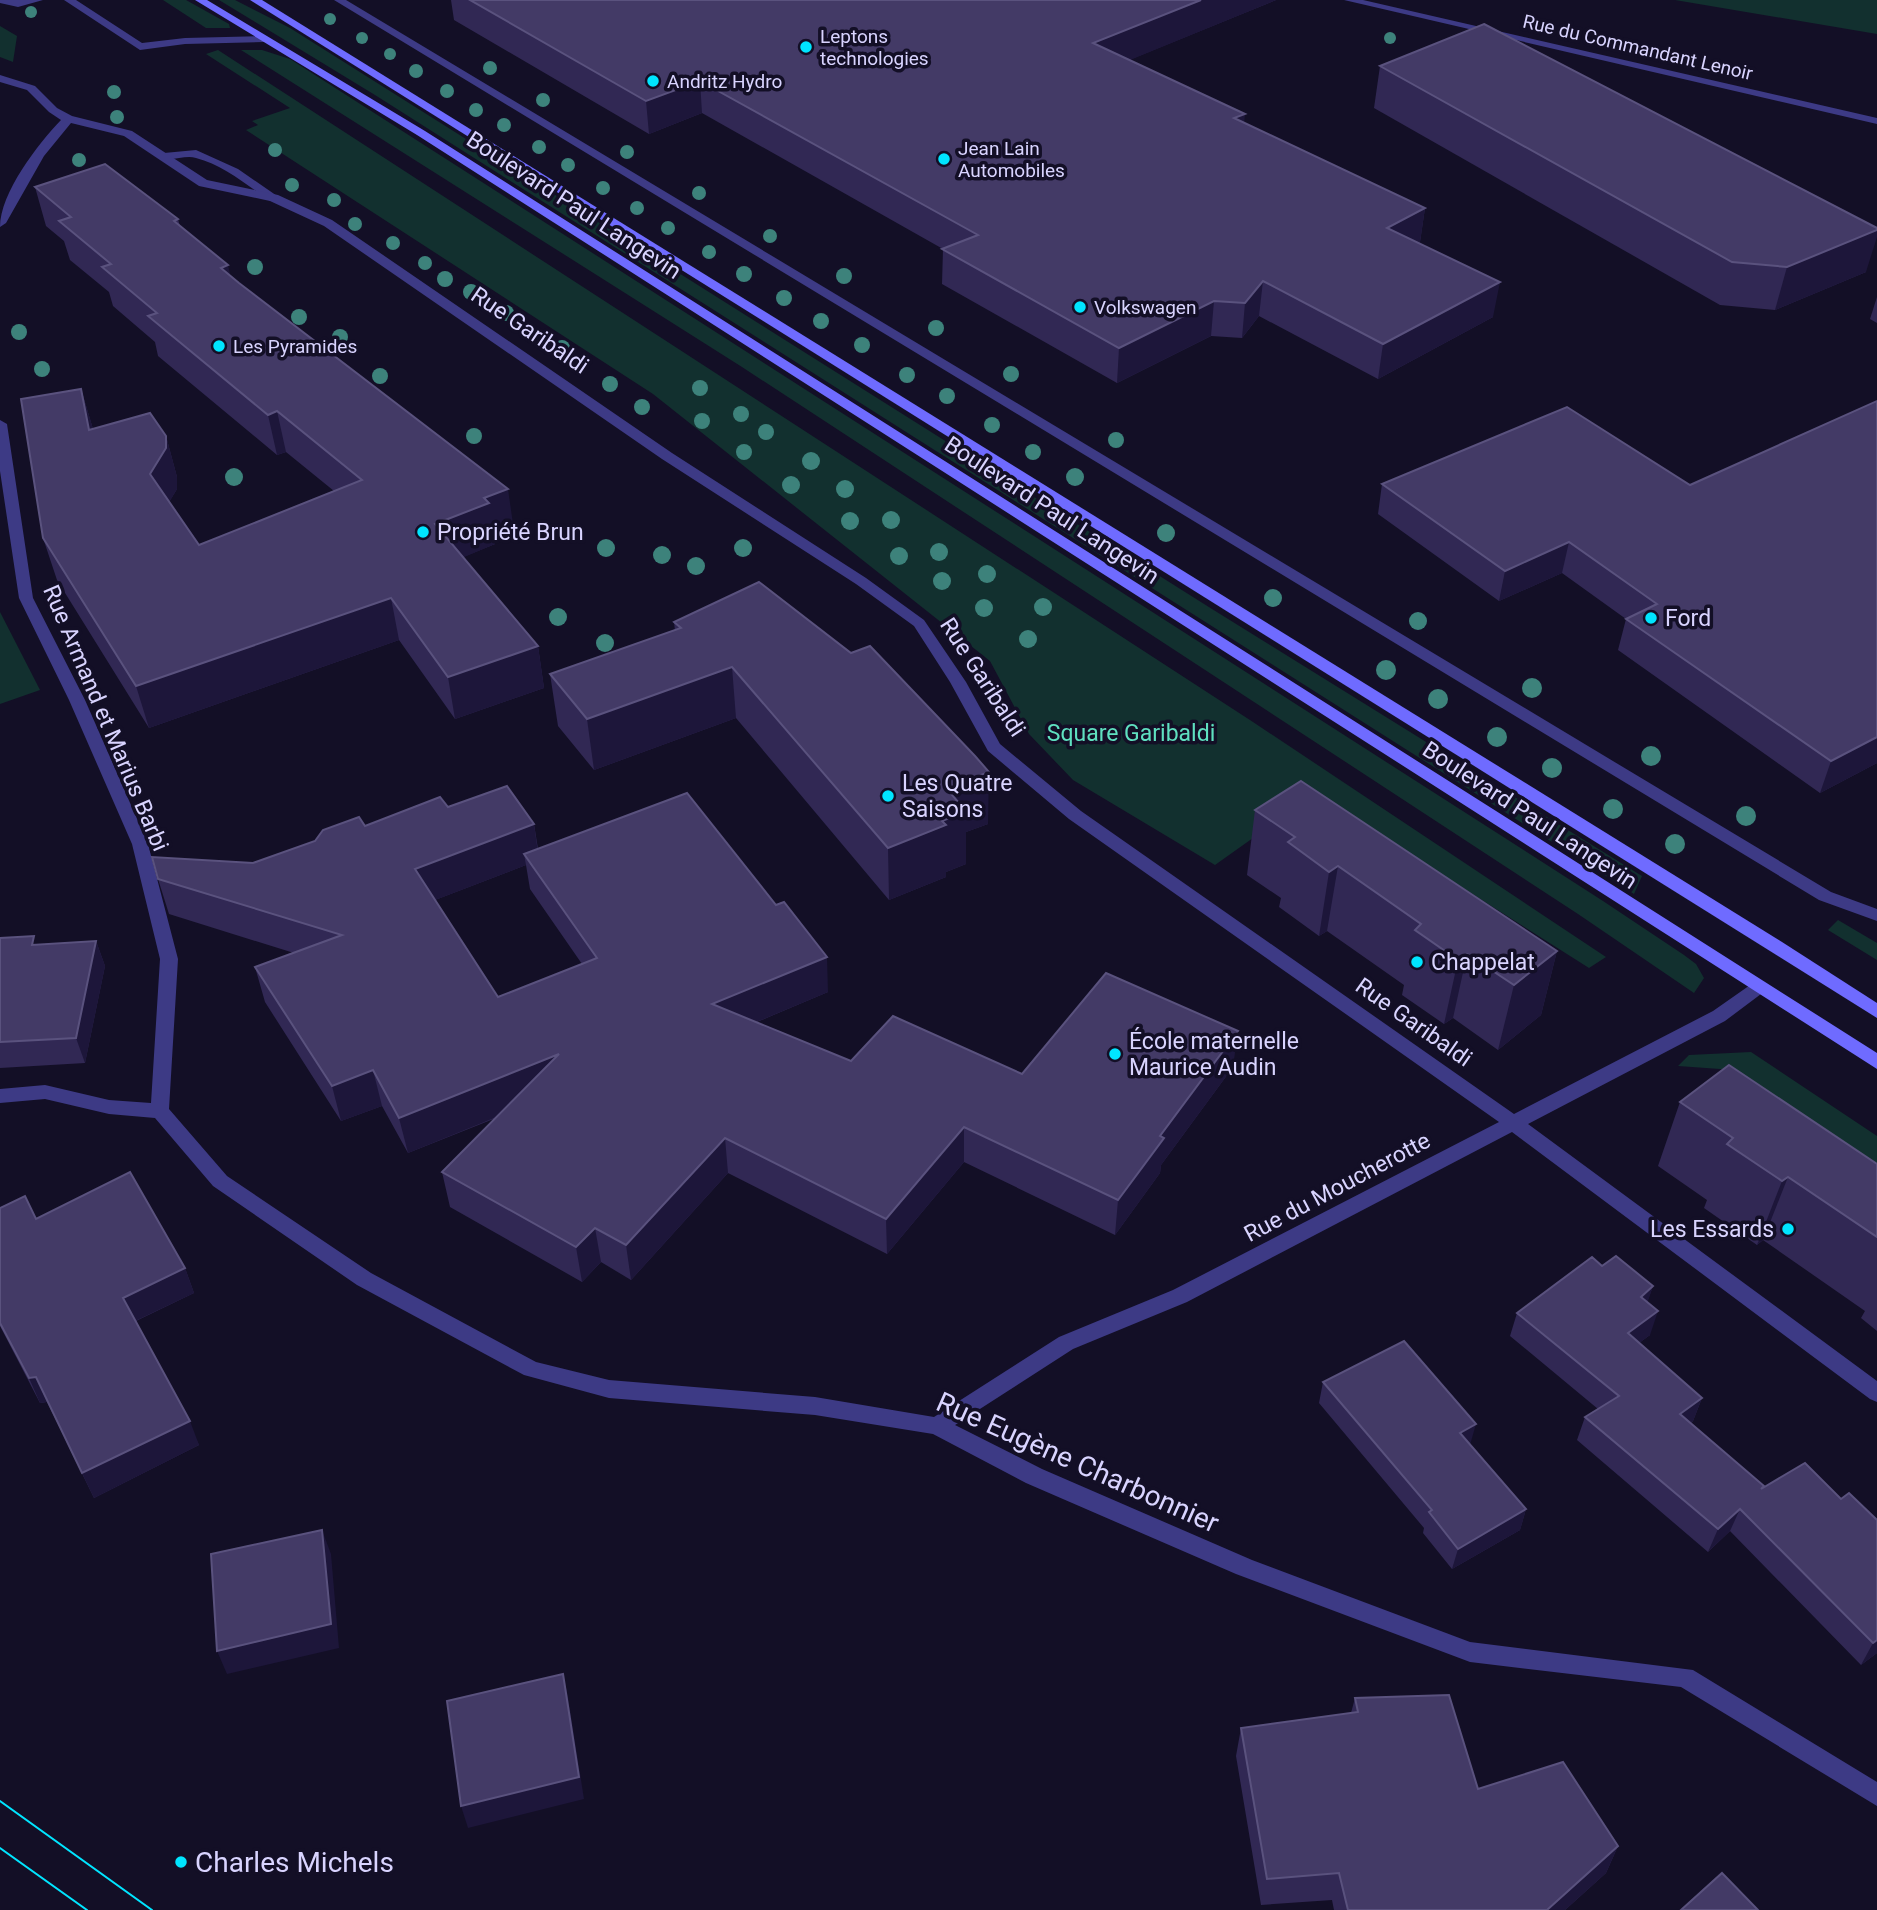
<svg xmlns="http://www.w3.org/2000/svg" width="1877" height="1910" viewBox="0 0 1877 1910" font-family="Roboto,sans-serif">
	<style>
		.green { fill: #12302f }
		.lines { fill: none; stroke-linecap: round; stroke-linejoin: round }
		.lane { fill: #3d3a85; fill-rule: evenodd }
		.street { fill: #3d3a85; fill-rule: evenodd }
		.secondary { fill: #6f6bff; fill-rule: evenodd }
		.tram { stroke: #00e5ff; stroke-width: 2 }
		.tree { fill: #3d827b }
		.wall { fill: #312854; fill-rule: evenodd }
		.shaded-wall { fill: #1d163a }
		.building { fill: #433a66; stroke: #5a527e; stroke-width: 2 }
		.poi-dot { fill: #00e5ff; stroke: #130f26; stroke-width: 2.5 }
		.labels { text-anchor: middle; stroke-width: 7; stroke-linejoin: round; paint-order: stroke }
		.far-poi-label { font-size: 19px; fill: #d9d4ff; stroke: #130f26; text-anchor: start }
		.far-street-label { font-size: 19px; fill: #d9d4ff; stroke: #130f26 }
		.street-label { font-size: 23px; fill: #d9d4ff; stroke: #130f26 }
		.poi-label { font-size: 23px; fill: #d9d4ff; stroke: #130f26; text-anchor: start }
		.park-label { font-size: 23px; fill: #5fe0c0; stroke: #130f26 }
		.near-street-label { font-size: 28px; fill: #d9d4ff; stroke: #130f26 }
		.near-poi-label { font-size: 28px; fill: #d9d4ff; stroke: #130f26; text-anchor: start }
	</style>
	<rect width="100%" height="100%" fill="#130f26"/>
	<g class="green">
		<path d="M163,0H186L229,24L230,28H206Z"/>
		<path d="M219,0H235L290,28L1212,609L1642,876L1634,894L375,95Z"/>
		<path d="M1675,0H1877V34Z"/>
		<path d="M0,26L17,36L13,62L0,57Z"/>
		<path d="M218,50L1253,722L1606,957L1589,968L1315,794L1215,865L1073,780L1029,734L990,661L653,394L246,130L258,125L252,121L290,108L206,54Z"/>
		<path d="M241,50H262L290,59L1603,901L1684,955L1696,964L1704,978L1694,993L1578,914L742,367Z"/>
		<path d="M0,612L40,690L0,704Z"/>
		<path d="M1838,920L1877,943V960L1828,930Z"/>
		<path d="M1751,1052L1877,1136V1166L1734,1070L1678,1066L1689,1055Z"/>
	</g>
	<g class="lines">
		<g class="lane">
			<path d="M0,0H43L18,7L0,3Z"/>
			<path d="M64,0H76L142,43L185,38L264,36L269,39L264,42L185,44L140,50Z"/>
			<path d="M196,150L238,169L280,198L270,201C247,185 223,165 196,158C184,154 169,164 158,156L164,153Z"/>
		</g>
		<g class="street">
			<path d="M334,0H346L1831,892L1877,909V921L1819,900Z"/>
			<path d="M1344,0H1363L1877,118V124Z"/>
			<path d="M0,75L35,86L57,108L72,116L132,131L207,180L278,195L332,220L672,453L866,578L924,620L966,682L1000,744L1081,811L1514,1114L1713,1011L1753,983H1765L1768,987L1765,991L1725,1021L1528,1124L1877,1381V1402L1870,1399L1512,1132L1187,1302L1073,1349L955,1425L1042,1469L1252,1560L1470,1642L1693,1670L1877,1782V1806L1681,1687L1470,1662L1236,1574L1026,1483L933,1434L815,1415L609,1398L524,1375L357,1285L213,1186L155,1118L109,1114L45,1099L0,1103V1089L45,1085L109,1100L151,1103L160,959L132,844L69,700L19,598L0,471V420L7,424L33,598L85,700L148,844L178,959L169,1109L227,1176L371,1273L536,1362L609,1380L815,1397L934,1417L1059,1337L1173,1290L1499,1122L1069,819L988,751L950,682L914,626L856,584L662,459L324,226L270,201L199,186L124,136L71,123L44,156L6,223L0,227C0,193 38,144 61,120L49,112L27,90L0,82Z"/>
		</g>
		<g class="secondary">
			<path d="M195,0H207L425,131L1877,1053V1069L417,135Z"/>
			<path d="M250,0H262L1782,942L1877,1003V1018Z"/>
		</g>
		<g class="tram">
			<path d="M0,1801L152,1910"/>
			<path d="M0,1848L87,1910"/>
		</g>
	</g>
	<g class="tree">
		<circle cx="31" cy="12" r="6"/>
		<circle cx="330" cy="19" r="6"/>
		<circle cx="362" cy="38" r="6"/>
		<circle cx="1390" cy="38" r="6"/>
		<circle cx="390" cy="54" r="6"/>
		<circle cx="490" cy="68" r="7"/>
		<circle cx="416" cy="71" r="7"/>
		<circle cx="447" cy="91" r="7"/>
		<circle cx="114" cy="92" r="7"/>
		<circle cx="543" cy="100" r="7"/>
		<circle cx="476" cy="110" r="7"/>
		<circle cx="117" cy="117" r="7"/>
		<circle cx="504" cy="125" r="7"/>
		<circle cx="539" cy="147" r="7"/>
		<circle cx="275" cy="150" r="7"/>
		<circle cx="627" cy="152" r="7"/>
		<circle cx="79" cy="160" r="7"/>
		<circle cx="568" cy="165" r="7"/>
		<circle cx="292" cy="185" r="7"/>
		<circle cx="603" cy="188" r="7"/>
		<circle cx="699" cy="193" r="7"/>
		<circle cx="334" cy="200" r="7"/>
		<circle cx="637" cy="208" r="7"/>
		<circle cx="355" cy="224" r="7"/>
		<circle cx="668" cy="228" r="7"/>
		<circle cx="770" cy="236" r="7"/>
		<circle cx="393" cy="243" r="7"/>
		<circle cx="709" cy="252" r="7"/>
		<circle cx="425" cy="263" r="7"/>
		<circle cx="255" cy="267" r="8"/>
		<circle cx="744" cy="274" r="8"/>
		<circle cx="844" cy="276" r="8"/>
		<circle cx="445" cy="279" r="8"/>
		<circle cx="471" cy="292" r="8"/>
		<circle cx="784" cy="298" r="8"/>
		<circle cx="506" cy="313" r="8"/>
		<circle cx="299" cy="317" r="8"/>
		<circle cx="821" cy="321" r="8"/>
		<circle cx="936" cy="328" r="8"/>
		<circle cx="19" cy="332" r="8"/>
		<circle cx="532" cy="334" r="8"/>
		<circle cx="340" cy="337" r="8"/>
		<circle cx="862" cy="345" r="8"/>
		<circle cx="562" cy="348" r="8"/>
		<circle cx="579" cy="363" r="8"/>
		<circle cx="42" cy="369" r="8"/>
		<circle cx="1011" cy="374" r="8"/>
		<circle cx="907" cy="375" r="8"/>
		<circle cx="380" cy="376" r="8"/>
		<circle cx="610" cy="384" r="8"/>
		<circle cx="700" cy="388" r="8"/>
		<circle cx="947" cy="396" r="8"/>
		<circle cx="642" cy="407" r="8"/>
		<circle cx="741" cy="414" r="8"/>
		<circle cx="702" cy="421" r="8"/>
		<circle cx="992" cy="425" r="8"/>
		<circle cx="766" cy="432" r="8"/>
		<circle cx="474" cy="436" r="8"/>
		<circle cx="1116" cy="440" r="8"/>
		<circle cx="744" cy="452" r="8"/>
		<circle cx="1033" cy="452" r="8"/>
		<circle cx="811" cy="461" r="9"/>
		<circle cx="234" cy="477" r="9"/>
		<circle cx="1075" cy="477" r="9"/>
		<circle cx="791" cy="485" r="9"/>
		<circle cx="845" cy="489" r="9"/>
		<circle cx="891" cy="520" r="9"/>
		<circle cx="850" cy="521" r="9"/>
		<circle cx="1166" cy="533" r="9"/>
		<circle cx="606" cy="548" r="9"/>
		<circle cx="743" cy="548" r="9"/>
		<circle cx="939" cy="552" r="9"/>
		<circle cx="662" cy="555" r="9"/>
		<circle cx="899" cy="556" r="9"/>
		<circle cx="696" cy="566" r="9"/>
		<circle cx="987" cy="574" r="9"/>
		<circle cx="942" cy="581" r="9"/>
		<circle cx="1273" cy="598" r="9"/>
		<circle cx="1043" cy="607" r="9"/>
		<circle cx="984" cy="608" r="9"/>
		<circle cx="558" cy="617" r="9"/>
		<circle cx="1418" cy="621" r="9"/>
		<circle cx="1028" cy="639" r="9"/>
		<circle cx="605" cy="643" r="9"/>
		<circle cx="1386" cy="670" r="10"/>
		<circle cx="1532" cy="688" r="10"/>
		<circle cx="1438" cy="699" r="10"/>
		<circle cx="1497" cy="737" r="10"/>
		<circle cx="1651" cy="756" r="10"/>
		<circle cx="1552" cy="768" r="10"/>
		<circle cx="1613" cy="809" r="10"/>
		<circle cx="1746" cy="816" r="10"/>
		<circle cx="1675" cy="844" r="10"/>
	</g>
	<g class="wall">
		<path d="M451,0H1276L1129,60L1244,123L1425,208L1420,242L1418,243L1493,317L1378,379L1259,316L1242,338L1211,336L1117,383L942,284L943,249L702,113L649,134L454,20Z"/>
		<path d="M1380,66L1866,272L1775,310L1720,305L1374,108Z"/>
		<path d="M35,187L178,219L180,226L230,276L514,531L494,538L495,544L463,557L538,646L544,688L455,719L399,640L149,728L57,580L43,538L81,389L93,429L166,436L177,477V489L169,502L199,545L334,491L286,452L277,455L158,356L155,342L113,306L109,292L70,260L64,241L46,226Z"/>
		<path d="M1877,297V323L1870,319Z"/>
		<path d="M1567,407L1877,763L1820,793L1618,650L1626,619L1562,573L1499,601L1378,514L1382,484Z"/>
		<path d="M674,622L988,824L966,832V864L946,872V877L889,900L736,718L594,770L558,726L550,674L675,631Z"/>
		<path d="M448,807L534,824L538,849L828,992L757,1022L851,1061L1022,1074L1233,1067L1161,1165L1160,1173L1115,1235L964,1162L887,1254L728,1173L631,1280L601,1262L582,1282L450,1207L442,1172L496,1118L408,1153L382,1106L341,1121L265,1002L255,967L294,953L169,914L158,879L253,863L365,826ZM526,865L530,889L582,964L498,997L435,900Z"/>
		<path d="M1255,810L1557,951L1541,1015L1498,1050L1453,1018L1444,1024L1402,995L1404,985L1327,931L1319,936L1279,907L1281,898L1247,875Z"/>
		<path d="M0,938L37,945L96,941L105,966L85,1063L0,1068Z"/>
		<path d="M1680,1102L1877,1164V1331L1861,1318L1865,1311L1763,1240L1757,1245L1704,1208L1707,1200L1658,1166Z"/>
		<path d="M0,1208L36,1219L185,1268L194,1293L136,1321L199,1445L94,1498L47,1402L40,1403L0,1326Z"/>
		<path d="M1602,1266L1653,1286L1647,1302L1650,1335L1639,1343L1702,1398L1693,1421L1691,1423L1764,1486L1841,1499L1877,1520V1653L1861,1665L1730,1531L1708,1552L1577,1440L1585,1417L1598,1409L1510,1336L1517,1313Z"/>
		<path d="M1323,1382L1470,1445L1526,1509L1520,1530L1452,1569L1423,1533L1424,1528L1319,1403Z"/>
		<path d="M1355,1698L1478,1789L1618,1846L1606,1873L1565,1910H1334L1332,1900L1261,1905L1236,1756L1241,1728L1351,1713Z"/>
	</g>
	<g class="shaded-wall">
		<path d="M1201,0H1276L1091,76L1093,43Z"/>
		<path d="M700,81L702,113L649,134L646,101Z"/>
		<path d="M1245,114L1242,147L1234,118Z"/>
		<path d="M1425,208L1420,242L1382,262L1387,228Z"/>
		<path d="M1877,230V237L1866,272L1775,310L1787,267Z"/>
		<path d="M228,265L237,305L221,268Z"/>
		<path d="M1263,281L1259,316L1242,338L1245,303Z"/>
		<path d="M1500,282L1493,317L1378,379L1383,344Z"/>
		<path d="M1214,301L1211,336L1117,383L1119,348Z"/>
		<path d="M81,389L93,429L89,430Z"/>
		<path d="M277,411L286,452L277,455L268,415Z"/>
		<path d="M166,436L177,477V489L161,516L150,474Z"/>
		<path d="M508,489L514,531L494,538L495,544L443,566L435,524L484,498Z"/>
		<path d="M1569,542L1562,573L1499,601L1505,571Z"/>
		<path d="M391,598L399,640L149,728L136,686Z"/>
		<path d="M538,646L544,688L455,719L448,677Z"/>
		<path d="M732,667L736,718L594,770L587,719Z"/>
		<path d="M1877,737V763L1820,793L1831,761Z"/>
		<path d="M989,772L988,824L966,832V864L946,872V877L889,900L888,848L946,788Z"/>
		<path d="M534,824L539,860L524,854L526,865L422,905L415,869Z"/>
		<path d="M1338,866L1327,931L1319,936L1329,872Z"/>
		<path d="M96,941L105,966L85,1063L76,1038Z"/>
		<path d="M1557,951L1541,1015L1498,1050L1514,985Z"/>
		<path d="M1467,954L1453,1018L1444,1024L1458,960Z"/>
		<path d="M827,957L828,992L716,1039L712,1004Z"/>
		<path d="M1238,1031L1233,1067L1161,1165L1160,1173L1115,1235L1118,1200L1160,1136Z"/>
		<path d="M559,1054L565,1089L408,1153L399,1118Z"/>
		<path d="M373,1070L382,1106L341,1121L332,1086Z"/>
		<path d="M964,1127V1162L887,1254L886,1219Z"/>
		<path d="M725,1138L728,1173L631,1280L626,1245Z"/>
		<path d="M1788,1177L1763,1240L1757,1245L1782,1181Z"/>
		<path d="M595,1228L601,1262L582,1282L576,1247Z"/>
		<path d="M185,1268L194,1293L133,1322L123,1298Z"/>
		<path d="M1653,1286L1645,1310L1641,1297Z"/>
		<path d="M1658,1311L1650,1335L1620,1357L1628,1333Z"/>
		<path d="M36,1377L47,1402L40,1403L29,1378Z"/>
		<path d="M1702,1398L1693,1421L1671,1437L1680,1414Z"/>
		<path d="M190,1421L199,1445L94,1498L82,1473Z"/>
		<path d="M1476,1424L1470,1445L1460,1433Z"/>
		<path d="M1526,1509L1520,1530L1452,1569L1458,1549Z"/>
		<path d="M1740,1509L1730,1531L1708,1552L1718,1529Z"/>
		<path d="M322,1530L331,1554L339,1648L227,1674L217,1651Z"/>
		<path d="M1877,1640V1653L1861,1665L1873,1643Z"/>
		<path d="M563,1674L568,1697L584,1799L468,1828L461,1806Z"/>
		<path d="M1618,1846L1606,1873L1565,1910H1547Z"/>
	</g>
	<g class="building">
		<path d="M470,0H1201L1093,43L1245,114L1234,118L1425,208L1387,228L1500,282L1383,344L1263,281L1245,303L1214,301L1119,348L942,249L978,235L700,81L646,101Z"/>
		<path d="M1484,24L1877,228V230L1787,267L1732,262L1380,66Z"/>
		<path d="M105,164L178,219L174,221L228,265L221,268L239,283L508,489L484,498L489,503L435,524L538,646L448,677L391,598L136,686L43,538L21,399L81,389L89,430L150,413L166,436V448L150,474L199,545L362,480L277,411L268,415L148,316L157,313L102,267L111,264L59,221L71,217L35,187Z"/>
		<path d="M1877,401V737L1831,761L1626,619L1657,604L1569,542L1505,571L1382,484L1567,407L1690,485Z"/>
		<path d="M759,582L851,653L870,646L975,756L989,772L946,788L966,811L942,821L946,825L888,848L732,667L587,719L550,674L681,628L674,622Z"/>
		<path d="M1301,781L1557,951L1514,985L1467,954L1458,960L1415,930L1421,924L1338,866L1329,872L1288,842L1295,837L1255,810Z"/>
		<path d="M507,786L534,824L415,869L498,997L597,958L524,854L687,793L776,905L784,902L827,957L712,1004L851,1061L893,1016L1022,1074L1106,973L1238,1031L1160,1136L1164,1138L1118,1200L964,1127L886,1219L725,1138L626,1245L595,1228L576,1247L442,1172L559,1054L399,1118L373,1070L332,1086L255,967L342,935L158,879L152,857L253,863L315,841L323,830L359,817L365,826L440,797L448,807Z"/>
		<path d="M34,936L32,945L96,941L76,1038L0,1042V938Z"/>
		<path d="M1729,1065L1877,1164V1237L1788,1177L1782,1181L1727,1144L1733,1138L1680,1102Z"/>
		<path d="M130,1172L185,1268L123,1298L190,1421L82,1473L36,1377L29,1378L0,1323V1208L25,1196L36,1219Z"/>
		<path d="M1616,1256L1653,1286L1641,1297L1658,1311L1628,1333L1702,1398L1680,1414L1764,1486L1761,1489L1805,1463L1841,1499L1849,1493L1877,1520V1640L1873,1643L1740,1509L1718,1529L1585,1417L1619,1396L1517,1313L1592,1257L1602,1266Z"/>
		<path d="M1404,1341L1476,1424L1460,1433L1526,1509L1458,1549L1429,1512L1432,1510L1323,1382Z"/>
		<path d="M322,1530L331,1624L217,1651L211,1554Z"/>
		<path d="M563,1674L579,1777L461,1806L447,1701Z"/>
		<path d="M1449,1695L1478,1789L1563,1762L1618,1846L1547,1910H1348L1339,1873L1267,1879L1241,1728L1358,1712L1355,1698Z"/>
		<path d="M1722,1873L1758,1910H1681Z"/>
	</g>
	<g class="poi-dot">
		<circle cx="806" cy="47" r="7"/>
		<circle cx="653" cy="81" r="7"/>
		<circle cx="944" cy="159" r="7"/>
		<circle cx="1080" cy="307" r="7"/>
		<circle cx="219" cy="346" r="7"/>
		<circle cx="423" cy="532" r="7"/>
		<circle cx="1651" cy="618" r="7"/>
		<circle cx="888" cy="796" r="7"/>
		<circle cx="1417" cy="962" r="7"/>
		<circle cx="1115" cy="1054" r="7"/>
		<circle cx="1788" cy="1229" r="7"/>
		<circle cx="181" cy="1862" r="7"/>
	</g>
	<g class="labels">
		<g class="far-poi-label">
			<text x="820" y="43">Leptons<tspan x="820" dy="22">technologies</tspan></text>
			<text x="667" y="88">Andritz Hydro</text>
			<text x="958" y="155">Jean Lain<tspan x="958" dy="22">Automobiles</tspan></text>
			<text x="1094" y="314">Volkswagen</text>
			<text x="233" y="353">Les Pyramides</text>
		</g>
		<g class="far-street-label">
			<text transform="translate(1638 47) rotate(13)" y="7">Rue du Commandant Lenoir</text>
		</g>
		<g class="street-label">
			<text transform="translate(574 205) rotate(33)" y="8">Boulevard Paul Langevin</text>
			<text transform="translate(530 330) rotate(34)" y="8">Rue Garibaldi</text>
			<text transform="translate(1052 510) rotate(33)" y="8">Boulevard Paul Langevin</text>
			<text transform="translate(983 677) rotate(57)" y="8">Rue Garibaldi</text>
			<text transform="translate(106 718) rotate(67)" y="8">Rue Armand et Marius Barbi</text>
			<text transform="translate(1530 815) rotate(33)" y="8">Boulevard Paul Langevin</text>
			<text transform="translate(1414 1022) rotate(35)" y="8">Rue Garibaldi</text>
			<text transform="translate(1337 1187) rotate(-28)" y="8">Rue du Moucherotte</text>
		</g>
		<g class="poi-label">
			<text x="437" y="540">Propriété Brun</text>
			<text x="1665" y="626">Ford</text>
			<text x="902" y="791">Les Quatre<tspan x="902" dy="26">Saisons</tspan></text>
			<text x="1431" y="970">Chappelat</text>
			<text x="1129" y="1049">École maternelle<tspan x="1129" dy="26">Maurice Audin</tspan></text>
			<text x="1774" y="1237" text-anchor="end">Les Essards</text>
		</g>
		<g class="park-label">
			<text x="1131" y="741">Square Garibaldi</text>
		</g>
		<g class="near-street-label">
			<text transform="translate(1078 1462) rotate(24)" y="10">Rue Eugène Charbonnier</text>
		</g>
		<g class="near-poi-label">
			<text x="195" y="1872">Charles Michels</text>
		</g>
	</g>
</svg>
